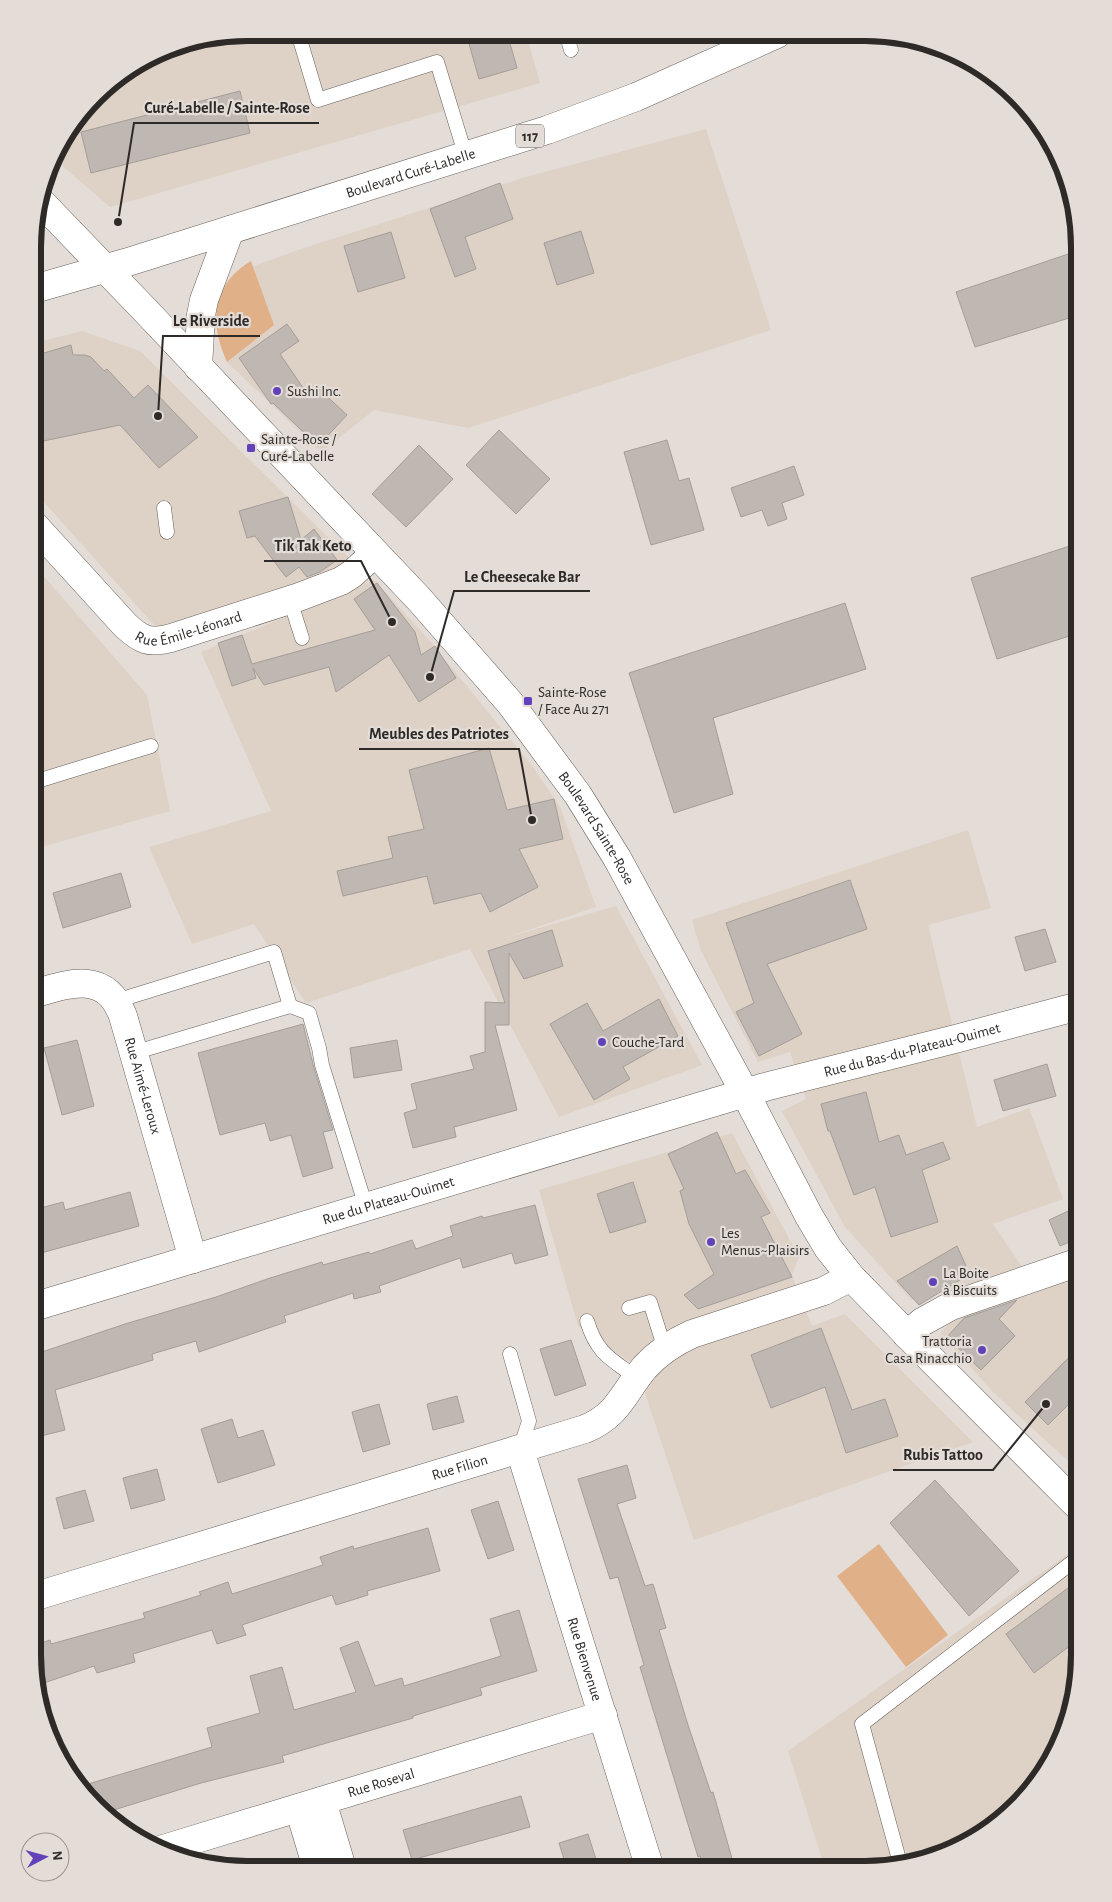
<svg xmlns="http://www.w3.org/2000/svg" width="1112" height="1902" viewBox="0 0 1112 1902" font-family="'Alegreya Sans',sans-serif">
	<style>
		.built { fill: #ded1c6 }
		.green { fill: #e0b188 }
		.building { fill: #beb7b2; stroke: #a49d98 }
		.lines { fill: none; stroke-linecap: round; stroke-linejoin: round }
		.lane-casing { stroke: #67615c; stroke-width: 15 }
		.street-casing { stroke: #67615c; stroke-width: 29 }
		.secondary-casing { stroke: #67615c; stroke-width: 29 }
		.primary-casing { stroke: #67615c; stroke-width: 29 }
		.lane { stroke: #fff; stroke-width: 14 }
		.street { stroke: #fff; stroke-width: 28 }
		.secondary { stroke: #fff; stroke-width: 28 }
		.primary { stroke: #fff; stroke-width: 28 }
		.poi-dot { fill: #6341ba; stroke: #e4ddd7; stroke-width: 2 }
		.labels { text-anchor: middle; stroke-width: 4.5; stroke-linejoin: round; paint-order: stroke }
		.shield { fill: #e4ddd7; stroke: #64605c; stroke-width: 1 }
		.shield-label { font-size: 14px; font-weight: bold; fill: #2d2a28 }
		.street-label { font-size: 15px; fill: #2d2a28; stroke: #e4ddd7 }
		.poi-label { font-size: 15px; fill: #2d2a28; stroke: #e4ddd7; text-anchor: start }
		.rim { fill: none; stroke: #2d2a28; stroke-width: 6 }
		.leader { fill: none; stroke: #2d2a28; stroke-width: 2 }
		.callout-dot { fill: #2d2a28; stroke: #e4ddd7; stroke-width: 2 }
		.callout-label { font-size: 16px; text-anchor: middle; font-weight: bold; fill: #2d2a28; stroke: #e4ddd7; stroke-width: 4.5; stroke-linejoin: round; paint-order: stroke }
	</style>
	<rect width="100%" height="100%" fill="#e4ddd7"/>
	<g class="built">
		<path d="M247,33H526L540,83L110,207L53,158L55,152L105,86L165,49Z"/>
		<path d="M706,129L771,330L468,428L374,410L321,452L227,362L274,325L253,266L304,248L526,177Z"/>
		<path d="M82,331L140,351L351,560L313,585L156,627L34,491V343Z"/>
		<path d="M34,565L147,695L170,811L34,849Z"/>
		<path d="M374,580L429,640L533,767L560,807L596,907L498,940L616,906L702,1065L559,1117L470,949L306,1003L254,924L192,944L149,847L271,811L201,652Z"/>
		<path d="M968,830L991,908L928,925L977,1127L1029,1108L1063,1199L993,1224L1036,1288L1079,1274V1471L993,1392L940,1333L969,1304L960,1288L911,1300L845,1227L782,1111L806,1099L790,1052L758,1062L701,951L692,920Z"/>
		<path d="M732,1133L799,1257L792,1275L812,1326L845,1314L973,1442L694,1540L636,1366L578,1326L539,1190Z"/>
		<path d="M1078,1547L1079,1669L1063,1737L1035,1785L995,1825L947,1853L865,1869H825L788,1751Z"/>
	</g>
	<g class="green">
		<path d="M251,261L274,325L227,362C209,323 211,285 251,261Z"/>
		<path d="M879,1544L948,1635L906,1667L837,1576Z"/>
	</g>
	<g class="building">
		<path d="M466,33H507L517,68L479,79Z"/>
		<path d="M240,91L250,133L91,173L81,132Z"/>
		<path d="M500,183L513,219L465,237L476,269L455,277L430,209Z"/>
		<path d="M581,231L594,273L557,285L544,243Z"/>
		<path d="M391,232L405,278L358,292L344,246Z"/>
		<path d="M1080,250L1079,315L975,347L956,292Z"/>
		<path d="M287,324L299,341L280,354L310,398L319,389L347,415L318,446L273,403L271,404L239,358Z"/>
		<path d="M71,345L73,355H85L91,357L104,371L107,369L134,398L148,385L198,437L159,468L120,425L34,443V356Z"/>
		<path d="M499,430L550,479L516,514L466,465Z"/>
		<path d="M667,440L679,481L689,478L704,530L651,545L624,452Z"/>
		<path d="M419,445L453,479L406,527L372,494Z"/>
		<path d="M794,466L804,495L782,503L787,519L768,526L762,510L741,517L731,488Z"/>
		<path d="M288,497L301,540L314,529L337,560L320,572L307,577L299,567L286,577L255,536L247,538L239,511Z"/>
		<path d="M1079,543V633L997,659L971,578Z"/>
		<path d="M377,583L415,632L421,655L435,646L456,678L419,702L389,655L336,692L329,667L264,685L253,668L256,678L232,686L218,643L242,635L252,664L375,630L354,599Z"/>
		<path d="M845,603L866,669L713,718L733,794L674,813L629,673Z"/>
		<path d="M489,748L507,810L554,799L563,839L519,849L538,887L490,912L481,893L434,904L427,876L343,896L337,871L393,858L388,837L424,829L409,770Z"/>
		<path d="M121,873L131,907L63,928L53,893Z"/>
		<path d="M850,880L867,929L767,964L802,1034L759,1056L736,1012L754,1003L726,923Z"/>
		<path d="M1045,929L1056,962L1025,971L1015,937Z"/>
		<path d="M552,930L563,966L524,979L509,953V1025H495L517,1110L454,1127L456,1137L413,1148L404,1113L417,1109L411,1084L474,1069L470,1056L485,1052V1002L505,1003L488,951Z"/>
		<path d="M659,999L678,1036L623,1067L630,1079L594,1100L550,1024L587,1003L603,1031Z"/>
		<path d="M303,1024L314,1068L333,1130L323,1132L333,1168L303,1177L291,1135L270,1141L265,1123L220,1135L198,1053Z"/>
		<path d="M77,1040L94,1106L62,1115L44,1048Z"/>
		<path d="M397,1040L402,1070L354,1078L350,1048Z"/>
		<path d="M1047,1064L1056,1096L1003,1111L994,1080Z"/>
		<path d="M866,1092L879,1142L899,1135L906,1155L943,1142L950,1159L922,1170L938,1222L891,1237L875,1187L854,1195L830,1131H828L821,1104Z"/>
		<path d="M717,1132L736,1174L745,1170L770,1213L761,1217L792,1277L698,1309L684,1295L714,1274L689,1224L680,1191L684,1189L668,1154Z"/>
		<path d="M633,1182L646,1222L610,1233L597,1194Z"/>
		<path d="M130,1192L139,1226L41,1253L33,1225V1210L63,1202L65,1210Z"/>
		<path d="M535,1205L548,1255L515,1264L512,1253L463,1268L460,1258L379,1286L381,1292L354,1299L353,1293L284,1316L286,1322L199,1352L196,1341L152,1354L153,1360L55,1390L65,1430L41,1436L33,1403V1355L125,1324L216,1297L270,1278L322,1262L323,1265L369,1252L370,1254L412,1240L416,1249L453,1236L450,1226L482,1216L483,1218Z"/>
		<path d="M1079,1206V1238L1060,1246L1049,1220Z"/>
		<path d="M957,1246L966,1266L958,1271L963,1278L919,1305L897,1281Z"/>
		<path d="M1017,1300L999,1319L1015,1336L981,1370L947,1337L964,1318Z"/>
		<path d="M821,1328L852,1410L885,1399L898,1436L846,1453L825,1387L771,1408L751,1355Z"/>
		<path d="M571,1340L586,1385L555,1396L540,1349Z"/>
		<path d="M1079,1347V1394L1048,1425L1025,1402Z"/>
		<path d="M457,1396L464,1422L433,1430L427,1404Z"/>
		<path d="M379,1404L390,1444L363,1452L352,1412Z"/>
		<path d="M232,1419L238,1438L263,1430L275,1465L218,1483L201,1429Z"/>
		<path d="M627,1465L636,1498L617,1504L645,1586L653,1584L666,1628L659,1630L688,1725L711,1793L713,1792L735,1869H704L700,1856L698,1857L640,1667L644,1665L618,1577L610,1579L578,1479Z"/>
		<path d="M157,1469L165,1500L131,1509L123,1478Z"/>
		<path d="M935,1480L1019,1571L969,1616L890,1523Z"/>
		<path d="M85,1490L94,1521L64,1529L56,1498Z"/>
		<path d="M498,1501L514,1550L488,1559L471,1510Z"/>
		<path d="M428,1528L440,1571L367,1591L368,1595L336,1605L332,1595L242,1625L246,1635L217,1644L212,1630L133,1654L135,1662L97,1673L94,1666L38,1685L32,1655L33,1646L50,1640L51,1644L145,1618L143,1613L201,1595L199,1592L228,1582L232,1594L323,1565L320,1557L353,1546L354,1549Z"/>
		<path d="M1079,1580V1639L1034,1673L1006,1634Z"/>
		<path d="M519,1610L537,1671L480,1688L482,1695L413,1716V1718L282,1756L284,1762L201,1783L104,1813L78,1787L212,1747L207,1728L260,1713L250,1676L282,1667L294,1710L356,1692L340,1648L358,1641L375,1686L402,1678L404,1686L501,1656L490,1619Z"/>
		<path d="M521,1796L530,1827L412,1860L403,1830Z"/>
		<path d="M588,1834L599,1869H567L559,1843Z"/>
	</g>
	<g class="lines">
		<defs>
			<g id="lane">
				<path d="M298,33L318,100L437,62L466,157"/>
				<path d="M566,33L571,50"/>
				<path d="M164,508L167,532"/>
				<path d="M290,600L302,638"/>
				<path d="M34,782L151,746"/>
				<path d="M116,1001L274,952L290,1006L133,1053"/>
				<path d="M290,1006L309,1013L319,1048L322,1065L366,1207"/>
				<path d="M629,1308L650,1302L661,1337L666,1348"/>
				<path d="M587,1321C597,1354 611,1359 637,1378"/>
				<path d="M510,1354L529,1421L520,1449"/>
				<path d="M900,1863L862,1724L1079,1557"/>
			</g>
			<g id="street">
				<path id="s1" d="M34,525L125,625C141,640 149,644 171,638L299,597L341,581L352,574L375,553"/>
				<path id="s2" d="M33,994C70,983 106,970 123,1016L193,1259"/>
				<path id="s3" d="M33,1307L765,1087L959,1038L1079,1006"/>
				<path d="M907,1335L922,1322L951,1306L1079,1262"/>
				<path id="s4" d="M520,1450L650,1869"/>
				<path id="s5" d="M33,1597L585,1429C619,1415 623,1393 645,1367C659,1352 674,1342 692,1334L824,1291L851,1277"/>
				<path d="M322,1801L342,1868"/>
				<path d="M299,1808L317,1868"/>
				<path id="s6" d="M160,1850L603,1715"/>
			</g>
			<g id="secondary">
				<path id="s7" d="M40,201L144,309L419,599L510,703L578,795L617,858L745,1093L809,1216L828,1248L851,1277L928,1356L1079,1507"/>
			</g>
			<g id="primary">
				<path id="s8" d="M34,289L128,262L547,130L636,97L777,34"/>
				<path d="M198,367L201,315L204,300L230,230"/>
			</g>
		</defs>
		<use href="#lane" class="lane-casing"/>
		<use href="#street" class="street-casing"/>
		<use href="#secondary" class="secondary-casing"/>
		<use href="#primary" class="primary-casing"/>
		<use href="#lane" class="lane"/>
		<use href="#street" class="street"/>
		<use href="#secondary" class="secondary"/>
		<use href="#primary" class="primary"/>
	</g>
	<g class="poi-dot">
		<circle cx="277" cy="391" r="5"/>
		<rect x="246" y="443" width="10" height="10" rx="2.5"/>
		<rect x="523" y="696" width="10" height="10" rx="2.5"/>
		<circle cx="602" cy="1042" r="5"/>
		<circle cx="711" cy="1242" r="5"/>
		<circle cx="933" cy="1282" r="5"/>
		<circle cx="982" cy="1350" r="5"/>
	</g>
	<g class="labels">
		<rect class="shield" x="516" y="124.5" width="28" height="23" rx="4"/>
		<g class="shield-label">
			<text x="530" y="141">117</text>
		</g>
		<g class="street-label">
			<text dy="5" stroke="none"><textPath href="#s8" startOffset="394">Boulevard Curé-Labelle</textPath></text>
			<text dy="5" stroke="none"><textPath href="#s1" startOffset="205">Rue Émile-Léonard</textPath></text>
			<text dy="5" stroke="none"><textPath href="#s7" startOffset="840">Boulevard Sainte-Rose</textPath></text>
			<text dy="5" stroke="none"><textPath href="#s3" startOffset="916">Rue du Bas-du-Plateau-Ouimet</textPath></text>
			<text dy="5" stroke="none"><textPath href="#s2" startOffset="179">Rue Aimé-Leroux</textPath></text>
			<text dy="5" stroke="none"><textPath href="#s3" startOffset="371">Rue du Plateau-Ouimet</textPath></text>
			<text dy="5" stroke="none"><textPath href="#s5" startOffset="446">Rue Filion</textPath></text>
			<text dy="5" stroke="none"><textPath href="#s4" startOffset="219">Rue Bienvenue</textPath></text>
			<text dy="5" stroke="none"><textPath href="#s6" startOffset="231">Rue Roseval</textPath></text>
		</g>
		<g class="poi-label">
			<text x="287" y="396">Sushi Inc.</text>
			<text x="261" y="444">Sainte-Rose /<tspan x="261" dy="17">Curé-Labelle</tspan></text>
			<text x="538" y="697">Sainte-Rose<tspan x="538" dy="17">/ Face Au 271</tspan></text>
			<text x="612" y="1047">Couche-Tard</text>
			<text x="721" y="1238">Les<tspan x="721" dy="17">Menus~Plaisirs</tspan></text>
			<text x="943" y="1278">La Boite<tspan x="943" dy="17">à Biscuits</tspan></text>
			<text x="972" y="1346" text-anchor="end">Trattoria<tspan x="972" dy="17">Casa Rinacchio</tspan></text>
		</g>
	</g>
	<path d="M0 0H1112V1902H0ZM247 41H865A206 206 0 0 1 1071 247V1655A206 206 0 0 1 865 1861H247A206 206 0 0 1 41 1655V247A206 206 0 0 1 247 41Z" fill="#e4ddd7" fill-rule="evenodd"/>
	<path class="rim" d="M247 41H865A206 206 0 0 1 1071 247V1655A206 206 0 0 1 865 1861H247A206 206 0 0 1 41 1655V247A206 206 0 0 1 247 41Z"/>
	<path class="leader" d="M118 222L134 123H319M158 416L163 336H260M392 622L361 561H264M430 677L454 591H590M532 820L519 749H359M1046 1404L993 1470H893"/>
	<g class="callout-dot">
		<circle cx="118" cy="222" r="5"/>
		<circle cx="158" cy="416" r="5"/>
		<circle cx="392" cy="622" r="5"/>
		<circle cx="430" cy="677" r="5"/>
		<circle cx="532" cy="820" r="5"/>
		<circle cx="1046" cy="1404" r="5"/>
	</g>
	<g class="callout-label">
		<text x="227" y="113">Curé-Labelle / Sainte-Rose</text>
		<text x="211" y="326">Le Riverside</text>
		<text x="313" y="551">Tik Tak Keto</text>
		<text x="522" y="582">Le Cheesecake Bar</text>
		<text x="439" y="739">Meubles des Patriotes</text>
		<text x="943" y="1460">Rubis Tattoo</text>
	</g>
	<g transform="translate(45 1857) rotate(84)"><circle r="24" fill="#e4ddd7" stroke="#9b9591"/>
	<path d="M0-4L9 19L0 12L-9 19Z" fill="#6341ba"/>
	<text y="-8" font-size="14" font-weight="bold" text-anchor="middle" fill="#2d2a28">N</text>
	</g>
</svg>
